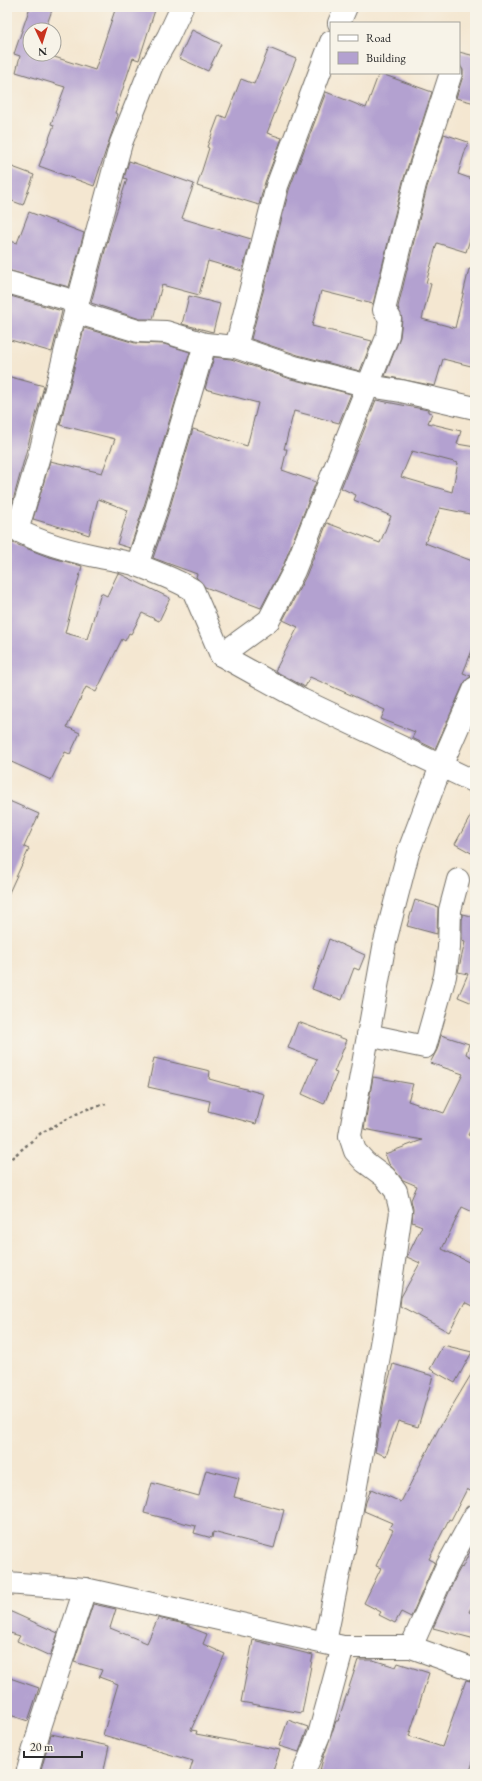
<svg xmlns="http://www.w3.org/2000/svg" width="482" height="1781" viewBox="0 0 482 1781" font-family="'EB Garamond',serif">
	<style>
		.building { fill: #b3a1d0; fill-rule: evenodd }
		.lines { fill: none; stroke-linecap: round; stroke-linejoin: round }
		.minor-casing { stroke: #716d65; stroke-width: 24 }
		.path { stroke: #716d65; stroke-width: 2.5; stroke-dasharray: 3 3; stroke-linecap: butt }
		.minor { stroke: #fff; stroke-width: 22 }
	</style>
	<rect width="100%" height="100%" fill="#f7f3e8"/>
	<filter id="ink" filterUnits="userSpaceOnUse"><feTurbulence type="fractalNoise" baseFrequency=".025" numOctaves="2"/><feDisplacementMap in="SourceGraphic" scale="8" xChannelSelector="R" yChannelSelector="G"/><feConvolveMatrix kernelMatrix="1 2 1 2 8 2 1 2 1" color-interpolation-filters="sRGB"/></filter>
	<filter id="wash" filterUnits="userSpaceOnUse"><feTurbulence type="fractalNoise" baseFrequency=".012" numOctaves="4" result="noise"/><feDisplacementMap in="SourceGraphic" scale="16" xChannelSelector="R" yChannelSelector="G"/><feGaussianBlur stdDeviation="0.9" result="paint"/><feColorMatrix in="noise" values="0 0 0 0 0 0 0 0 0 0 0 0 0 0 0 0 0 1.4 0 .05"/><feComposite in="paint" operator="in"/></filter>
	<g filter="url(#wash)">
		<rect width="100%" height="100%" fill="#f4e7d1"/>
		<g id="blocks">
			<g class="building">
				<path d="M30,7H53L45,30H30V54H45L95,70L116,7H156L139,60L133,58L115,113L118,114L94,186L39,166L54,125L51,124L65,87L16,72L20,56L14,54Z"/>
				<path d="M192,30L221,44L208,71L179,58Z"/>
				<path d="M269,48L296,59L267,133L282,138L265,182L259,205L197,186L209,148L207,147L219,115L226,118L241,79L254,84Z"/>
				<path d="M459,52L475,56V103L456,98L463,76V70L459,64Z"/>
				<path d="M379,73L432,92L403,181L373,304L321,291L312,326L372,341L360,371L298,355L251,339L289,190L326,92L366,108Z"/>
				<path d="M444,134L468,142L458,174L475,180V223L466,252L437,243L426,283L431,284L422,319L455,328L469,269L475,270V367L443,359L435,386L385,376L400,337L402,319L398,307L427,187Z"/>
				<path d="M129,161L194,184L182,218L184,219L251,239L242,271L208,261L199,295L162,285L153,319H140L91,303L110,232L127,179L124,178Z"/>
				<path d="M7,165L34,175L23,205L7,199Z"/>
				<path d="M29,212L84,233L69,287L7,270V240L17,243Z"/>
				<path d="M7,295L62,311L52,352L7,339Z"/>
				<path d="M189,296L220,304L213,332L182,324Z"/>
				<path d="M84,328L135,343L164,344L190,352L144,506L130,548L117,544L128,510L98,499L89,535L74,530V531L33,519L50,461L102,473L115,439L60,425Z"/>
				<path d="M214,357L231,359L291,379L351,394L339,423L294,411L284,449H287L282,470L316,482L283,566L261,608L205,587L196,577L197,574L153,558L168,514L193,429L247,446L258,403L205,389Z"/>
				<path d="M7,376L44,386L12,504L7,503Z"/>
				<path d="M376,400L428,410V412L432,413L428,423L461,431L457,444L475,447V515L440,508L425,543L475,562V643L463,673L471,676L464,683L435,749L412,738L415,732L381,719L385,710L310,677L305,687L275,671L298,627L283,620L306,576L327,523L380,543L391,516L354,500L356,495L341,488ZM412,451L458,463L452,492L401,477Z"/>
				<path d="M7,539L13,543L46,556L82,566L65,633L87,639L101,593L107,596L118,573L170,598L159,621L142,613L131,634L129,633L125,641L122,639L96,692L86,687L67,727L80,733L70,754L65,752L51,780L7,760Z"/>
				<path d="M7,800L39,814L24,847L29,849L7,897Z"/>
				<path d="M475,808V855L455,844Z"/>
				<path d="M415,900L438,907L437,934L407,926Z"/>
				<path d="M462,914L475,917V1004L458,997L468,974L458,972L465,942L462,941Z"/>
				<path d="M329,939L365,955L359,970L354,968L342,1000L312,989Z"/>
				<path d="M298,1022L347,1040L334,1072L337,1073L324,1104L302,1094L317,1059L288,1048Z"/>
				<path d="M441,1035L469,1044L466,1054L471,1057L475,1048V1121L468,1135L475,1138V1213L462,1207L442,1249L475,1265V1307L465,1302L449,1332L400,1306L401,1297L420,1263L407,1257L422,1226L412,1222L413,1209L411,1200L417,1186L403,1180L389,1164L385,1154L422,1140L364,1129L373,1077L413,1084L408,1101L444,1113L463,1074L430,1063L437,1050Z"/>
				<path d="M154,1058L210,1071L209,1079L264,1094L256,1124L208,1111L210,1101L148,1087Z"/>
				<path d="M443,1345L472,1352L455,1383L430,1369Z"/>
				<path d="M393,1364L433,1376L418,1427L398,1421L386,1456L375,1452L386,1389Z"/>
				<path d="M475,1368V1494L467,1489L451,1520L449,1519L429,1559L435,1562L411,1617L401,1612L395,1623L379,1615L381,1612L364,1603L381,1568L376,1566L393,1530L389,1528L392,1523L364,1511L366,1502L371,1489L401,1502L439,1428Z"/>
				<path d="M206,1470L239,1478L234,1497L284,1510L274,1548L213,1532L212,1538L194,1533L196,1526L144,1513L152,1483L199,1496Z"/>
				<path d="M475,1541V1599L469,1612L475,1614V1639L433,1628L457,1574L461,1567L462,1568Z"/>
				<path d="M93,1604L116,1609L110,1628L147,1643L158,1618L189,1625V1627L207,1634L203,1644L225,1654L191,1730L197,1731L196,1734L280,1750L272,1774H189L193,1761L103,1735L118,1684L99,1677L102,1670L74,1662Z"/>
				<path d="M7,1610L58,1633L50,1656L17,1641L20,1636L7,1632Z"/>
				<path d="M253,1640L313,1655L302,1713L241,1702Z"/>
				<path d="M358,1660H373L396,1667L398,1663L429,1673L409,1736L442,1747L466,1680L475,1682V1756L469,1774H319L323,1759L336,1721H338Z"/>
				<path d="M7,1677L39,1688L28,1721L7,1714Z"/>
				<path d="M288,1720L308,1727L299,1752L279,1746Z"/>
				<path d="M51,1734L109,1746L103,1774H40Z"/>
			</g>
		</g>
	</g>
	<g filter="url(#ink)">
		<use href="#blocks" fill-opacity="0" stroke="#716d65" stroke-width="1"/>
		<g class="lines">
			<defs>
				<g id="minor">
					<path d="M339,23L346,7"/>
					<path d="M7,282L70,300L76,309L88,316L138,331L166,332L205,344L236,347L294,367L369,386L401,391L475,408"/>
					<path d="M236,347L277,186L331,42"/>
					<path d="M7,524C33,541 66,550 95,556C109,559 124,561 137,565C153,571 179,581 193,590L221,655L302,700L475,782"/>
					<path d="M17,531L41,449L76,309L121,143L152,65L168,37L182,7"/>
					<path d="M137,565L156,510L205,344"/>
					<path d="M221,655L269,620L294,571L388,335L390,318L384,310L415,184L451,73"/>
					<path d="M368,1035L425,1047L445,976L449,948L450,910L458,880"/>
					<path d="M7,1583L85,1589L343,1647H411L475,1670"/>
					<path d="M325,1642L351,1514L386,1316L401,1212L396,1191L385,1177L365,1162L355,1151L350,1136L385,942L408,853L441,766L475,688"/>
					<path d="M411,1647L446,1568L475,1515"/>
					<path d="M27,1774L41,1724L85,1589"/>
					<path d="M303,1774L319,1735L343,1647"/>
				</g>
			</defs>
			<use href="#minor" class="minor-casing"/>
			<path class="path" d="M7,1162L41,1133L84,1110L106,1104"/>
			<use href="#minor" class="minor"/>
		</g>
	</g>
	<rect width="482" height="1781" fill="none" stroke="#f7f3e8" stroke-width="24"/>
	<rect x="330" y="22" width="130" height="52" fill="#f7f3e8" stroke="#a5a39c"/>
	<rect x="338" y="35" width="20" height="6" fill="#ffffff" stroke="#a5a39c"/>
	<text x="366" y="42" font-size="12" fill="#2b2b2b">Road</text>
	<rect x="338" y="52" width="20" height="12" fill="#b3a1d0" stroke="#a5a39c"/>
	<text x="366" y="62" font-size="12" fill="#2b2b2b">Building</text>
	<g transform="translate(42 42) rotate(176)"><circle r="19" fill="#f7f3e8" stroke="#a5a39c"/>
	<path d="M0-3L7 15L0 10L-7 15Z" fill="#c8321e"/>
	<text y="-6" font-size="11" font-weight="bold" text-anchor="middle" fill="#2b2b2b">N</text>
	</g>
	<path d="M24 1751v6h58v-6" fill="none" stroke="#2b2b2b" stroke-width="2"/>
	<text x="30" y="1751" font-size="12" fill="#2b2b2b" stroke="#f7f3e8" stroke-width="3" paint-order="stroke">20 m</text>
</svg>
